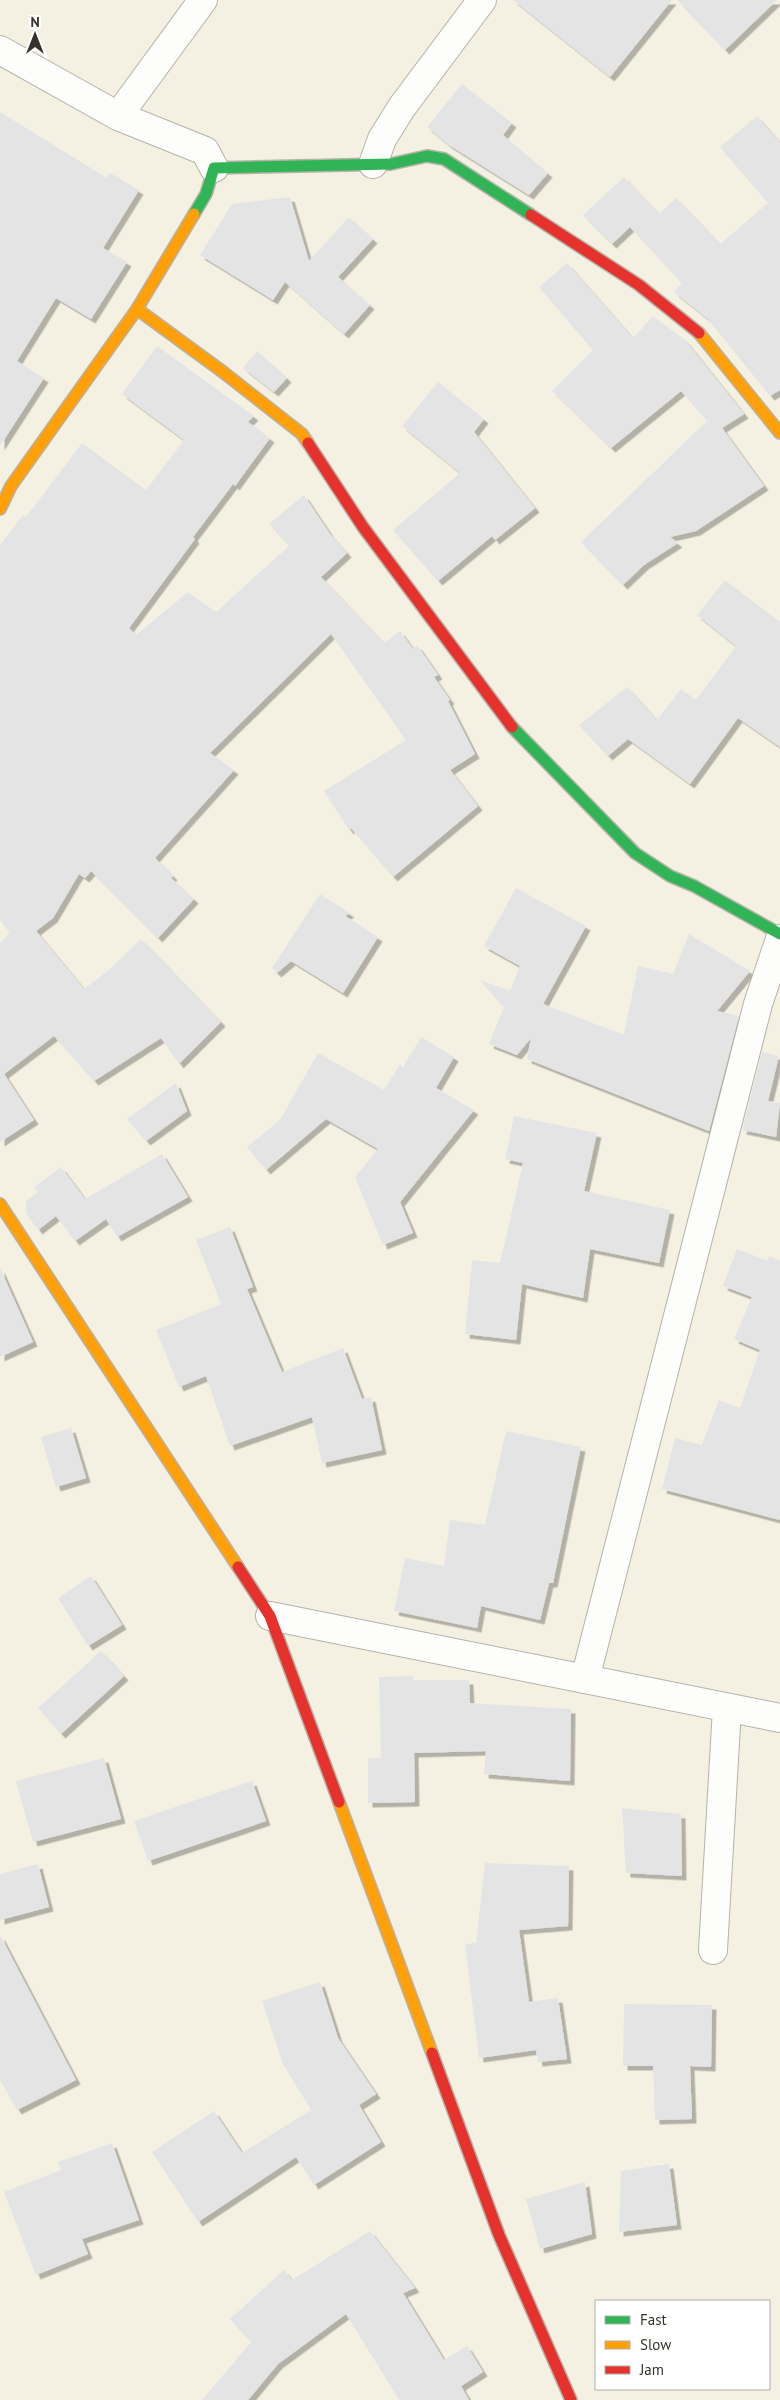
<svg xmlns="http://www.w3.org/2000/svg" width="780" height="2400" viewBox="0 0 780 2400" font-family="'PT Sans',sans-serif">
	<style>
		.building { fill: #e5e4e4; filter: url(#shadow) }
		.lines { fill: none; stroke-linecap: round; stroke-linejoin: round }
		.street-casing { stroke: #b5b3a8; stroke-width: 30 }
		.fast-casing { stroke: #b5b3a8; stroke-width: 14 }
		.slow-casing { stroke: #b5b3a8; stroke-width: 14 }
		.jam-casing { stroke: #b5b3a8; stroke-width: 14 }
		.street { stroke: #fdfdfb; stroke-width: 28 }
		.fast { stroke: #30b455; stroke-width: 11 }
		.slow { stroke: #ff9f0a; stroke-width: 11 }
		.jam { stroke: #e5322d; stroke-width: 11 }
	</style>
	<defs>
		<filter id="shadow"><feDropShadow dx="4.5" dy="4.5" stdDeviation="0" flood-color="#0004"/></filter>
	</defs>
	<rect width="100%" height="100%" fill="#f4f1e3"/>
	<g class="building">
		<path d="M513,0H672L610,77Z"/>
		<path d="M677,0H777L725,50Z"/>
		<path d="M462,84L512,123L503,135L548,173L529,195L449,145L427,127Z"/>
		<path d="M0,112L107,178L110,173L139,190L103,248L127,262L91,319L56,298L17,361L44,378L0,446Z"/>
		<path d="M757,116L780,143V390L770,396L708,319L674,292L682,283L630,227L612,244L583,215L624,177L659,214L676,198L720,244L768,203L720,147Z"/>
		<path d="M290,197L309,261L349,217L373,239L338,277L370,305L344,334L285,282L273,300L200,255L232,204Z"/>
		<path d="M567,263L633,338L653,316L685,340L744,414L722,428L764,486L696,531L670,537L678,543L644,565L623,585L581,542L707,421L681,391L611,448L552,391L593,350L539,287Z"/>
		<path d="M157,346L254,416L248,422L270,438L235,486L233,484L193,537L195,539L129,628L136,635L188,592L216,612L289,546L269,524L304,495L330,534L347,553L321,577L384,643L400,631L413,649L417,645L438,675L434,677L450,700L448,701L475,754L450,770L478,806L393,877L351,828L349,830L324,791L406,740L331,634L210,753L234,770L155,858L173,876L171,878L194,899L158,938L91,871L85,878L79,874L53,918L36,931L84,989L109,970L141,939L221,1022L179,1064L161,1038L94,1081L54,1036L4,1074L34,1120L0,1142V943L10,933L0,920V545L23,515L26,517L82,443L146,490L184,440L122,394Z"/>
		<path d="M257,351L287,378L274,392L243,368Z"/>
		<path d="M438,382L484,419L474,432L535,508L495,540L492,536L438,581L393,530L460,473L402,426Z"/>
		<path d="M725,580L780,622V747L738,718L690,784L628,739L608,756L579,725L627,687L657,720L681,689L696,700L736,646L697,615Z"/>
		<path d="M516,888L586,926L543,1004L624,1035L638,966L673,974L689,934L750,971L717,1011L739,1016L709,1131L527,1059L531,1038L517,1055L489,1044L503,1009L506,1010L480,980L510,991L520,966L484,946Z"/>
		<path d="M320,894L350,913L345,916L378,937L343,993L291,961L277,973L272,968Z"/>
		<path d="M421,1037L454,1057L436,1088L474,1110L400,1202L413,1233L383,1245L355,1177L378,1149L326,1119L266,1170L247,1147L280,1120L318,1053L384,1090L400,1064L403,1067Z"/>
		<path d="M762,1052L779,1056L768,1101L780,1103L776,1137L742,1130Z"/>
		<path d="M176,1083L187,1111L146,1141L127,1119Z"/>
		<path d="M514,1116L597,1133L584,1191L670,1210L659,1263L590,1249L583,1298L522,1284L516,1340L465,1334L472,1260L500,1263L523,1163L505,1159Z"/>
		<path d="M162,1154L188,1197L117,1237L106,1219L75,1241L56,1216L38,1230L26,1213V1201L38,1192L34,1187L61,1167L85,1199Z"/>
		<path d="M230,1227L253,1287L247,1289L282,1372L343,1348L362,1399L371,1397L382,1450L322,1463L312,1417L230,1446L206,1376L179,1387L156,1330L221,1304L196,1240Z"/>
		<path d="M737,1249L768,1261L769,1256L780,1261V1520L662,1489L675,1438L702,1445L719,1400L740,1408L760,1350L734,1339L752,1297L723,1286Z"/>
		<path d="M0,1268L33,1342L0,1357Z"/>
		<path d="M71,1428L86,1478L56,1487L41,1437Z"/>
		<path d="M506,1431L581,1447L553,1583H549L540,1620L481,1606L477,1628L394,1611L405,1558L444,1566L450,1520L485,1525Z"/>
		<path d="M91,1576L122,1625L88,1646L58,1598Z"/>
		<path d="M101,1651L124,1676L61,1734L38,1708Z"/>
		<path d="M413,1676V1680H469L470,1703L571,1709L570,1781L484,1774L486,1751L414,1753L415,1802L368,1803V1758H381L379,1677Z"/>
		<path d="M104,1758L121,1819L33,1842L16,1781Z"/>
		<path d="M252,1781L266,1821L148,1861L134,1821Z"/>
		<path d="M622,1808L681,1814L682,1876L626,1873Z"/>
		<path d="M485,1863L569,1866L568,1926L519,1930L529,2002L558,1998L567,2059L538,2062L536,2050L479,2058L465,1944L476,1943Z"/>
		<path d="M38,1864L49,1907L0,1920V1874Z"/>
		<path d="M0,1935L76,2080L17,2110L0,2080Z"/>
		<path d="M320,1982L338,2038L376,2094L359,2105L381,2142L314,2185L296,2157L198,2222L152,2152L214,2111L242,2153L311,2110L283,2064L262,2001Z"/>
		<path d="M624,2004L712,2005L711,2067L690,2066L692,2119L655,2120L653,2066H623Z"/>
		<path d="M112,2143L139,2220L82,2239L88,2254L36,2275L4,2192L61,2170L58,2162Z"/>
		<path d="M669,2164L677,2225L619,2232L621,2171Z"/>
		<path d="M585,2182L592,2234L540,2249L526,2199Z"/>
		<path d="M370,2231L415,2288L403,2293L444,2360L467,2346L483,2372L461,2386L469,2400H399L346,2314L278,2364L248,2400H202L251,2342L230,2319L284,2270L292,2280Z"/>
	</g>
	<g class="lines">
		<defs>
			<g id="street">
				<path d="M0,50L118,116L205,151L214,168"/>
				<path d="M118,116L203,0"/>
				<path d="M373,164L382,139L402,107L482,0"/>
				<path d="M270,1616L780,1718"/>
				<path d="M585,1679L758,1004L780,939"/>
				<path d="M713,1950L727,1708"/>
			</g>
			<g id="fast">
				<path d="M194,214L206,194L214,168L391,164L427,156L444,159L531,215"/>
				<path d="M512,727L635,853L670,876L694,886L780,934"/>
			</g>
			<g id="slow">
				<path d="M137,309L223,372L302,434L308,443"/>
				<path d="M699,333L780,433"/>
				<path d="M0,509L11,486L137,309L194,214"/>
				<path d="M0,1204L238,1567"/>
				<path d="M339,1802L432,2053"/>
			</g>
			<g id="jam">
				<path d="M531,215L639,285L699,333"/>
				<path d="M308,443L363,527L512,727"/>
				<path d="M238,1567L270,1616L339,1802"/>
				<path d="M432,2053L499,2235L571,2400"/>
			</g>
		</defs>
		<use href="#street" class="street-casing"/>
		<use href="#fast" class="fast-casing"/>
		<use href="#slow" class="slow-casing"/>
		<use href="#jam" class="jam-casing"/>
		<use href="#street" class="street"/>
		<use href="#fast" class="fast"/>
		<use href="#slow" class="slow"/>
		<use href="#jam" class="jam"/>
	</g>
	<rect x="595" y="2300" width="175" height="90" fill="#ffffff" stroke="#aeada9"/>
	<rect x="605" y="2316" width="25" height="8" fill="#30b455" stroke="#aeada9"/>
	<text x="640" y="2325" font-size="15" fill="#353329">Fast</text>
	<rect x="605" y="2341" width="25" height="8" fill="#ff9f0a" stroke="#aeada9"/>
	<text x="640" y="2350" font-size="15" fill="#353329">Slow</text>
	<rect x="605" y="2366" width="25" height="8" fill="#e5322d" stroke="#aeada9"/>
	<text x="640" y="2375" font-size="15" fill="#353329">Jam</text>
	<g transform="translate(35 35)" stroke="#ffffff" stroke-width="4" paint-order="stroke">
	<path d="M0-4L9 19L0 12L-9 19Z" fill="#353329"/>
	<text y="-8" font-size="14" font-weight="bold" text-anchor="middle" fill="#353329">N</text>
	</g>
</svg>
